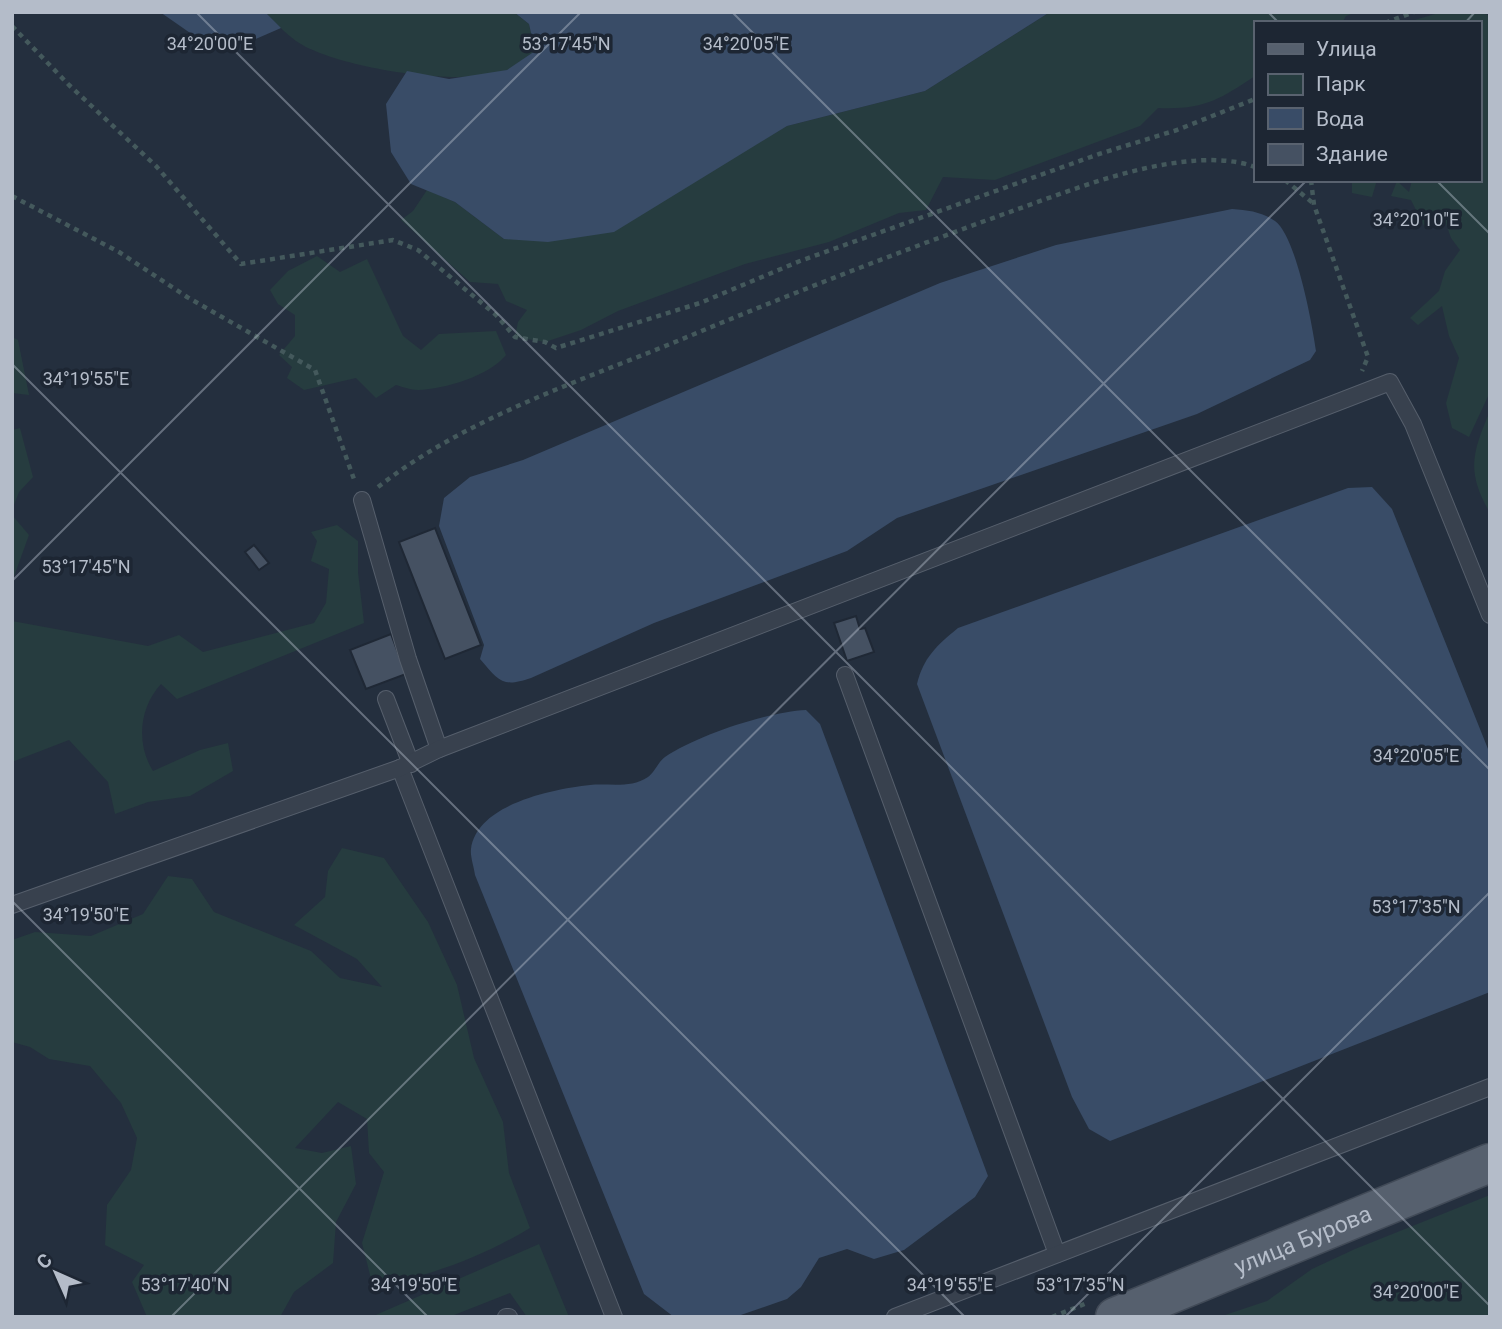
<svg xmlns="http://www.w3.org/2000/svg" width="1502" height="1329" viewBox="0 0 1502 1329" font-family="Roboto,sans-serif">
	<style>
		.green { fill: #263c3f }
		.water { fill: #394c67 }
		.building { fill: #455162; stroke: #1f2835; stroke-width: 2 }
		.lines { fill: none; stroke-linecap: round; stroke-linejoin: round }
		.lane-casing { stroke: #565f6c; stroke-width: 18 }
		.primary-casing { stroke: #414a57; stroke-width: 41 }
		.path { stroke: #44595c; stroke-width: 4.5; stroke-dasharray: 5 5; stroke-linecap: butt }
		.lane { stroke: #38414e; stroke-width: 16 }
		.primary { stroke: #56606e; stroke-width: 38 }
		.ticks { fill: none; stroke: #b4bcc9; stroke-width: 2; stroke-opacity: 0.45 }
		.labels { text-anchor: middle; stroke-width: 7; stroke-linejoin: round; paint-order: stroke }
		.street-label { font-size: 23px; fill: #b4bcc9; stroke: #1d2633 }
		.ticks-label { font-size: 18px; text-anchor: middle; fill: #b4bcc9; stroke: #1d2633; stroke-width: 7; stroke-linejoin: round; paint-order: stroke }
	</style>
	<rect width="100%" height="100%" fill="#242f3e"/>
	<g class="green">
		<path d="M265,12H514L529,24L535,51C527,56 518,64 509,69C468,89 334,68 296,41C285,33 275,22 265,12Z"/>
		<path d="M1050,12H1356L1346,16L1342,23H1255V76C1219,100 1203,110 1158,108L1140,126L995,180L943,177L926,210L899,213L829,242L745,264L618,311L581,330L545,342L515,337L518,322L527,310L506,301L498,284L470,282L401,220L413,211L427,190L455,202L504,239L732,158L787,126L925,91Z"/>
		<path d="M1442,12H1481L1490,16V392L1469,437L1452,428L1446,403L1459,358L1449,336L1442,306L1418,325L1410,318L1439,291L1445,271L1460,250L1451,238L1444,218L1424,226L1411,200L1391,196L1397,181L1409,192L1412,180H1479V23H1404Z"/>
		<path d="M1352,180H1377L1372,197L1352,193Z"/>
		<path d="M317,256L340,272L367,259L403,336L421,350L439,334L496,331L506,355C489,376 445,389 418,390C411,390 403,387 396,385L376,398L356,378L304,390L287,378L292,367L279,355L295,336V315L278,304L270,290L288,271Z"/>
		<path d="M12,337L18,340L29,395L12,393Z"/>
		<path d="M1490,411V513C1466,472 1472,453 1490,411Z"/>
		<path d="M20,428L33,477L19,492L12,510V430Z"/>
		<path d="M12,515L29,535L12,582Z"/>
		<path d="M337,525L358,541V572L364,623L177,699L161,684C139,708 136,744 153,771L200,750L228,743L233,771L190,796L148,802L115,814L108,782L69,740L12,762V621L148,646L179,635L203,652L314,623L326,603L329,569L311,561L317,541L311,532Z"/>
		<path d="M342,848L384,858L428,922L457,985L474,1058L503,1122L509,1173L530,1228C480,1258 430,1276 373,1287L362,1243L384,1172L369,1153L367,1119L338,1102L295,1148L322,1153L351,1146L356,1184L336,1222L333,1263L294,1292L280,1317H147L132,1282L144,1265L105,1245L107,1205L131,1170L137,1138L121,1103L90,1066L49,1059L30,1047L12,1042V940L35,932L91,936L143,914L168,876L192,879L214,912L311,951L340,978L382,987L357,959L294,925L325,897L328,871Z"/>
		<path d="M1490,1195V1317H1219L1267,1301L1312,1269L1355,1249Z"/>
		<path d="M539,1244L569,1317H527L510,1293L449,1317H371Z"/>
	</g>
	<g class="water">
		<path d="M160,12H265L281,28L249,42L206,44Z"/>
		<path d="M514,12H1050L925,91L787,126L614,232L548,242L504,239L455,202L411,184L391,152L386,104L407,71L449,79L507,70L535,51L529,24Z"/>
		<path d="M1232,209C1248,210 1262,212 1275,221C1296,236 1312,323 1316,351L1310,360L1197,414L897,518L847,551L654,623L531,678C502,688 499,681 480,659L484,645L439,526L444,498L470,477L523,460L940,283L1056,245Z"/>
		<path d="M1372,487L1392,509L1490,754V992L1110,1141L1089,1129L1072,1097L917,684C923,658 937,645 958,628L1348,488Z"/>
		<path d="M806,710L820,724L988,1176L975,1197L904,1250L874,1259L847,1249L819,1258L801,1287L787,1299L735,1317H674L644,1294L475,875C474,867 470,856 471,849C477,804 553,789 590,785C609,783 630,789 648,777C655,772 658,762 665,757C698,735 767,712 806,710Z"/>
	</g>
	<g class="building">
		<path d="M435,528L481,645L445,659L399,542Z"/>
		<path d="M254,545L269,563L259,570L245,552Z"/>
		<path d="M856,616L860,629L865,628L874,652L847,661L834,623Z"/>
		<path d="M391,634L406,674L366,689L350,650Z"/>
	</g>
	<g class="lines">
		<defs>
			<g id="lane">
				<path d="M362,500L408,659L439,749"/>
				<path d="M845,675L1057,1254"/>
				<path d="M386,699L411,764"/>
				<path d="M400,768L614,1317"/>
				<path d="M12,905L400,768L439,749L1390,382L1413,424L1490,615"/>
				<path d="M506,1317H509"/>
				<path d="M895,1317L1490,1087"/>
			</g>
			<g id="primary">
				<path id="s1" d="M1115,1317L1490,1163"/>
			</g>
		</defs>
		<use href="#lane" class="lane-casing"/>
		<use href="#primary" class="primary-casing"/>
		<g class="path">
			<path d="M1385,23L1414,12"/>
			<path d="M12,26L69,85L156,166L241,264L393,240L418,250L496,315L515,337L545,342L556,348L700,303L800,261L1099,154L1177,130L1255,99"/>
			<path d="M1285,180L1314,204"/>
			<path d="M1311,180L1314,205L1368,357L1362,371"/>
			<path d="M12,196L119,252L187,297L315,370L355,482"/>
			<path d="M378,487C470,415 585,380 692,335C795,292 899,252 1004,214C1064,193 1129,166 1192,161C1212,159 1237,160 1255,167"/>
			<path d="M1052,1317L1087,1303"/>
		</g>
		<use href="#lane" class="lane"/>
		<use href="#primary" class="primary"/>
	</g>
	<path class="ticks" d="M196,12L1490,1306M732,12L1490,770M1268,12L1279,23M1465,23L1475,12M1436,180L1490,234M12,364L965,1317M12,581L581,12M12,901L428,1317M171,1317L1307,180M1065,1317L1490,892"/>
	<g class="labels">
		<g class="street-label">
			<text dy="8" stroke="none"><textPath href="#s1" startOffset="203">улица Бурова</textPath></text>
		</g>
	</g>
	<g class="ticks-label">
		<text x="210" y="50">34°20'00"E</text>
		<text x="566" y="50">53°17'45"N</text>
		<text x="746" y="50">34°20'05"E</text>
		<text x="1416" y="226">34°20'10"E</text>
		<text x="86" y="385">34°19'55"E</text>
		<text x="86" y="573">53°17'45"N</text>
		<text x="1416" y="762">34°20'05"E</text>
		<text x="1416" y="913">53°17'35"N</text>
		<text x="86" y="921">34°19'50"E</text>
		<text x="185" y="1291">53°17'40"N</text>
		<text x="414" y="1291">34°19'50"E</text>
		<text x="950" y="1291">34°19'55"E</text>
		<text x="1080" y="1291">53°17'35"N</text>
		<text x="1416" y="1298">34°20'00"E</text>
	</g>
	<rect width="1502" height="1329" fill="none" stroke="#b4bcc9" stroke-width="28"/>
	<rect x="1254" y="21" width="228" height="161" fill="#1d2633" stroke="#59626f" stroke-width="2"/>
	<rect x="1268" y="44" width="35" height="10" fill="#56606e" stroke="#59626f" stroke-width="2"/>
	<text x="1316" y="56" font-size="21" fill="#b4bcc9">Улица</text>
	<rect x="1268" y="74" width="35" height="21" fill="#263c3f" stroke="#59626f" stroke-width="2"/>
	<text x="1316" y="91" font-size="21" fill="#b4bcc9">Парк</text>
	<rect x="1268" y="108" width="35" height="21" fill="#394c67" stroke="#59626f" stroke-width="2"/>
	<text x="1316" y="126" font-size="21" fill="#b4bcc9">Вода</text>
	<rect x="1268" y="144" width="35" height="21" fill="#455162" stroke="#59626f" stroke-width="2"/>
	<text x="1316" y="161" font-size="21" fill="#b4bcc9">Здание</text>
	<g transform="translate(56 1273) rotate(315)" stroke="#1d2633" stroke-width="5" paint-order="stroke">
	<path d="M0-5L12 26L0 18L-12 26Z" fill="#b4bcc9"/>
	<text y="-10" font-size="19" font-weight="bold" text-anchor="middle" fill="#b4bcc9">С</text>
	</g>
</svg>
